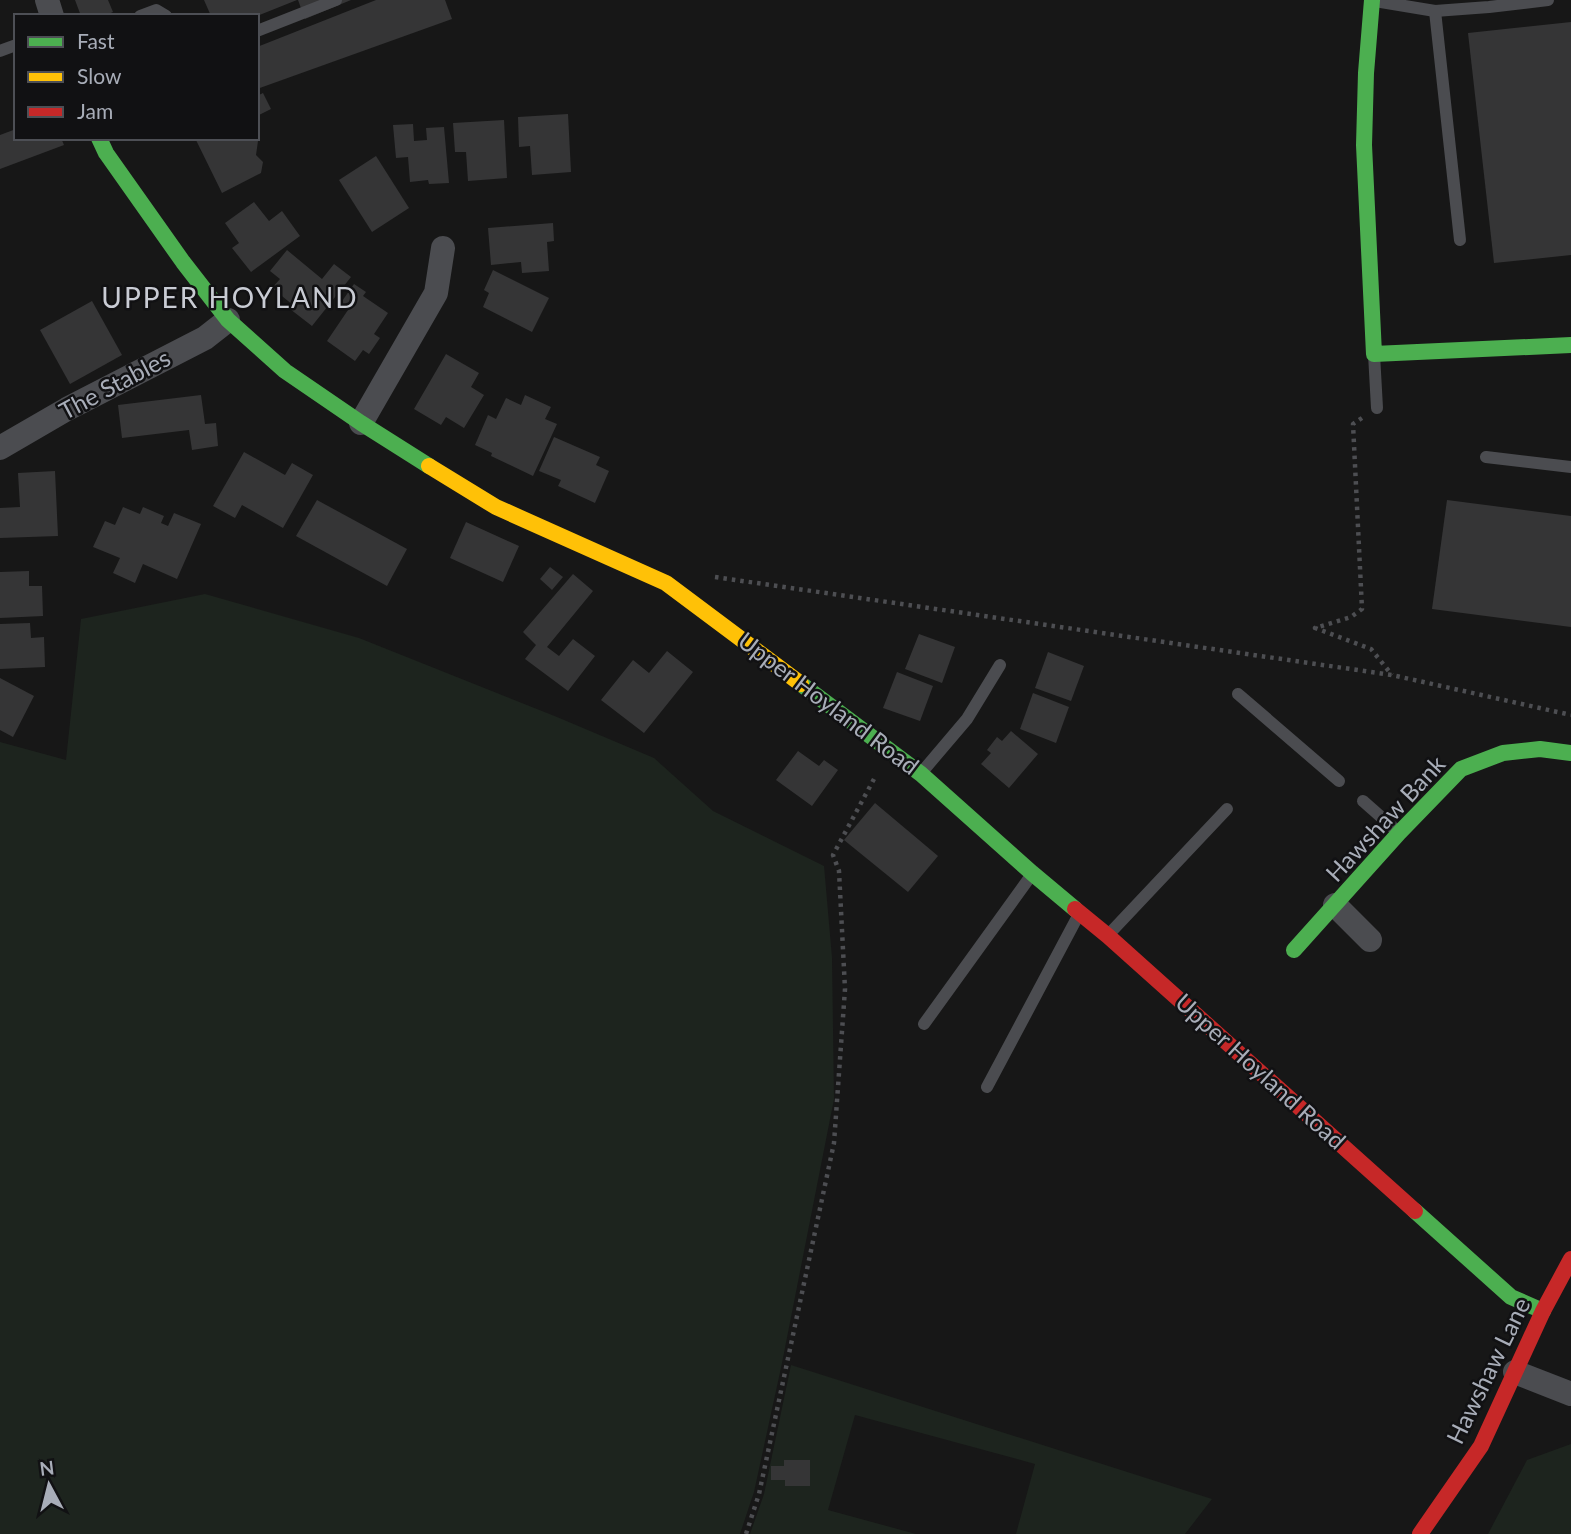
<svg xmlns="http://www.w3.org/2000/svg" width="1571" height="1534" viewBox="0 0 1571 1534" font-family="Lato,sans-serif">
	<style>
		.green { fill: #1d241e }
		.building { fill: #353536 }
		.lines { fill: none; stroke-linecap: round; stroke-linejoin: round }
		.path { stroke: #4d4e52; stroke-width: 4.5; stroke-dasharray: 3.5 5; stroke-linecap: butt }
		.lane { stroke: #4b4c50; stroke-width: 12 }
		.street { stroke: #4b4c50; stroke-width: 24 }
		.fast { stroke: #4caf50; stroke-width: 16 }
		.slow { stroke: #ffc107; stroke-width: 16 }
		.jam { stroke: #c62828; stroke-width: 16 }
		.labels { text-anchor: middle; stroke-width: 5; stroke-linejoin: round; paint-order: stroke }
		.street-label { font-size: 24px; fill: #a8adb8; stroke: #111113 }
		.quarter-label { font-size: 28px; letter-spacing: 2px; fill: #c9ccd4; stroke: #111113 }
	</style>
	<rect width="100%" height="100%" fill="#171717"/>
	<g class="green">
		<path d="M205,594L359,638L557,717L654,758L713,811L824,866L832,958L834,1099L782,1363L754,1492L740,1534H0V742L66,760L81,619Z"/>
		<path d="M791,1365L1212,1499L1185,1534H1016L1035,1464L855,1415L828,1510L916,1534H750L764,1494Z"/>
		<path d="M1571,1444V1534H1488L1527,1460Z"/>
	</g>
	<g class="building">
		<path d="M75,0H108L113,12L104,16H81Z"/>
		<path d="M204,0H297L257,16H211Z"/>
		<path d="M298,0H351L305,19Z"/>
		<path d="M376,0H445L452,19L257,89V47Z"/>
		<path d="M1571,22V255L1494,263L1468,33Z"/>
		<path d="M263,93L271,109L257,116V96Z"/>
		<path d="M568,114L571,172L532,175L530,146L519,147L518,117Z"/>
		<path d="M504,120L507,178L468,181L466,152H455L453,123Z"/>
		<path d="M413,124L414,141L427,140L426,128L444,127L449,183L429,184L428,180L410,182L408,157L396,158L393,125Z"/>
		<path d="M16,129V138H61L64,145L0,169V135Z"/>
		<path d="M195,138H237L239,141L245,138H253L258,141L256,155L263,162L261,173L222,193Z"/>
		<path d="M376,156L409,208L372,232L339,180Z"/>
		<path d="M254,202L269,221L282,211L300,236L251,272L232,248L239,243L225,223Z"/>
		<path d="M553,223L554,241L547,242L549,271L522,273L521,262L491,265L488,228Z"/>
		<path d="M287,250L322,279L334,264L351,277L312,326L290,309L293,305L272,288L280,279L270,271Z"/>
		<path d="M493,270L549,298L532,332L483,307L489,293L484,290Z"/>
		<path d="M354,284L366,292L363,296L388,313L374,334L380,338L369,354L363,350L355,361L327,341L348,310L340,304Z"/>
		<path d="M92,301L122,355L70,384L40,330Z"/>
		<path d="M446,354L479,373L471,387L484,395L464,428L446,417L441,425L414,409Z"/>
		<path d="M201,395L205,424L216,423L218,446L192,450L189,430L122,438L118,405Z"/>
		<path d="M525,395L551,407L545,419L557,424L533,476L491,456L492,453L475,445L488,415L496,419L506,398L521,405Z"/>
		<path d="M554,437L600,457L596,465L609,471L595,503L558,486L561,480L539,471Z"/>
		<path d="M244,452L285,475L292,463L313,475L283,528L242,505L235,518L213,506Z"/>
		<path d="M55,471L58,536L0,538V508L20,507L18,473Z"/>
		<path d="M317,500L407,549L387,586L296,536Z"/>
		<path d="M1447,500L1571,516V627L1432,609Z"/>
		<path d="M123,507L140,514L143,507L164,516L161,523L168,526L174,513L201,524L177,579L143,564L135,583L113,573L120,558L93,547L105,521L115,525Z"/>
		<path d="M466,522L519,546L503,582L450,558Z"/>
		<path d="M550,567L563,577L552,590L540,579Z"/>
		<path d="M29,571V586H42L43,616L0,618V572Z"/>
		<path d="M573,574L593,591L547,647L559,656L573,639L595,656L568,691L525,659L536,645L523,632Z"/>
		<path d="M30,623L31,638L44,637L45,667L0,669V624Z"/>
		<path d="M919,634L955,647L942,683L905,669Z"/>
		<path d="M667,651L693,672L644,733L601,700L633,660L649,673Z"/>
		<path d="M1048,652L1084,666L1071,701L1035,688Z"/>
		<path d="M897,672L933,686L920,721L883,708Z"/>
		<path d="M0,678L34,696L13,737L0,730Z"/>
		<path d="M1033,693L1069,707L1056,743L1020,729Z"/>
		<path d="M1011,731L1038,754L1009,788L981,764L991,753L987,750L997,737L1002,741Z"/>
		<path d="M798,751L819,766L824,760L838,770L812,806L776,780Z"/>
		<path d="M875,803L938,856L908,892L844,840Z"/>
		<path d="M784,1460H810V1486H785V1480H771V1466H784Z"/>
	</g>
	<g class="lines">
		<g class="path">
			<path d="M1362,418L1353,424L1362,609L1351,617L1315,628L1371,649L1392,675"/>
			<path d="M715,577L1392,675L1571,715"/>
			<path d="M746,1534L759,1494L834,1143L845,989L839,871L833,855L874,779"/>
		</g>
		<g class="lane">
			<path d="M1375,1L1435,11L1489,7L1548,0"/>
			<path d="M1435,11L1460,240"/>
			<path d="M140,16L156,10L166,16"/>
			<path d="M257,31L336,0"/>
			<path d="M0,51L16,45"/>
			<path d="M1374,354L1377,408"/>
			<path d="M1486,457L1571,467"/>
			<path d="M1238,694L1339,781"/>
			<path d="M922,772L967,719L1000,665"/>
			<path d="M1363,801L1397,831"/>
			<path d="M1110,933L1227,809"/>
			<path d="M924,1024L1030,877"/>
			<path d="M987,1087L1078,916"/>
		</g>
		<g class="street">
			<path d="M47,0L52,16"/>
			<path d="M361,423L436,293L443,248"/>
			<path d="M0,448L67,409L205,338L228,320"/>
			<path d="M1335,905L1370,940"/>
			<path d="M1515,1372L1571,1394"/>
		</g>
		<g class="fast">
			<path d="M1372,0L1366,73L1364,145L1374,354L1571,345"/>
			<path d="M99,138L106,153L183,262L228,320L285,371L361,423L429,466"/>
			<path d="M801,684L921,774L1032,873L1075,909"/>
			<path d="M1294,950L1399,833L1461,769L1503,753L1540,749L1571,753"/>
			<path d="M1415,1211L1511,1297L1543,1311"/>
		</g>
		<path class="slow" d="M429,466L496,507L666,583L801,684"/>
		<g class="jam">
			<path d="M1075,909L1108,936L1415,1211"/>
			<path d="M1420,1534L1481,1446L1543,1311L1571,1259"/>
		</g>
	</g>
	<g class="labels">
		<g class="street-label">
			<text transform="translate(115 385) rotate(-28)" y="8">The Stables</text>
			<text transform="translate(828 704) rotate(37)" y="8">Upper Hoyland Road</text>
			<text transform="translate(1386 819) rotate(-47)" y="8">Hawshaw Bank</text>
			<text transform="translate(1260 1072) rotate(42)" y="8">Upper Hoyland Road</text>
			<text transform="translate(1489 1371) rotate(-64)" y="8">Hawshaw Lane</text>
		</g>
		<g class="quarter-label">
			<text x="230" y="308">UPPER HOYLAND</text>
		</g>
	</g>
	<rect x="14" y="14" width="245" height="126" fill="#111113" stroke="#4d4f55" stroke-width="2"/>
	<rect x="28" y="37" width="35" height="10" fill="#4caf50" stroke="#4d4f55" stroke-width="2"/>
	<text x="77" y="49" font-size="21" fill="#a8adb8">Fast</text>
	<rect x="28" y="72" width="35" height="10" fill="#ffc107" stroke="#4d4f55" stroke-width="2"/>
	<text x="77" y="84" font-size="21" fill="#a8adb8">Slow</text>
	<rect x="28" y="107" width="35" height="10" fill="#c62828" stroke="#4d4f55" stroke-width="2"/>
	<text x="77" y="119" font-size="21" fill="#a8adb8">Jam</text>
	<g transform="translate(49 1485) rotate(353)" stroke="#111113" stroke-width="5" paint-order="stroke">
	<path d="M0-5L12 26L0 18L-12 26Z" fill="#a8adb8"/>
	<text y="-10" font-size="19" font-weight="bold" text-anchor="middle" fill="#a8adb8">N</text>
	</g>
</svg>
